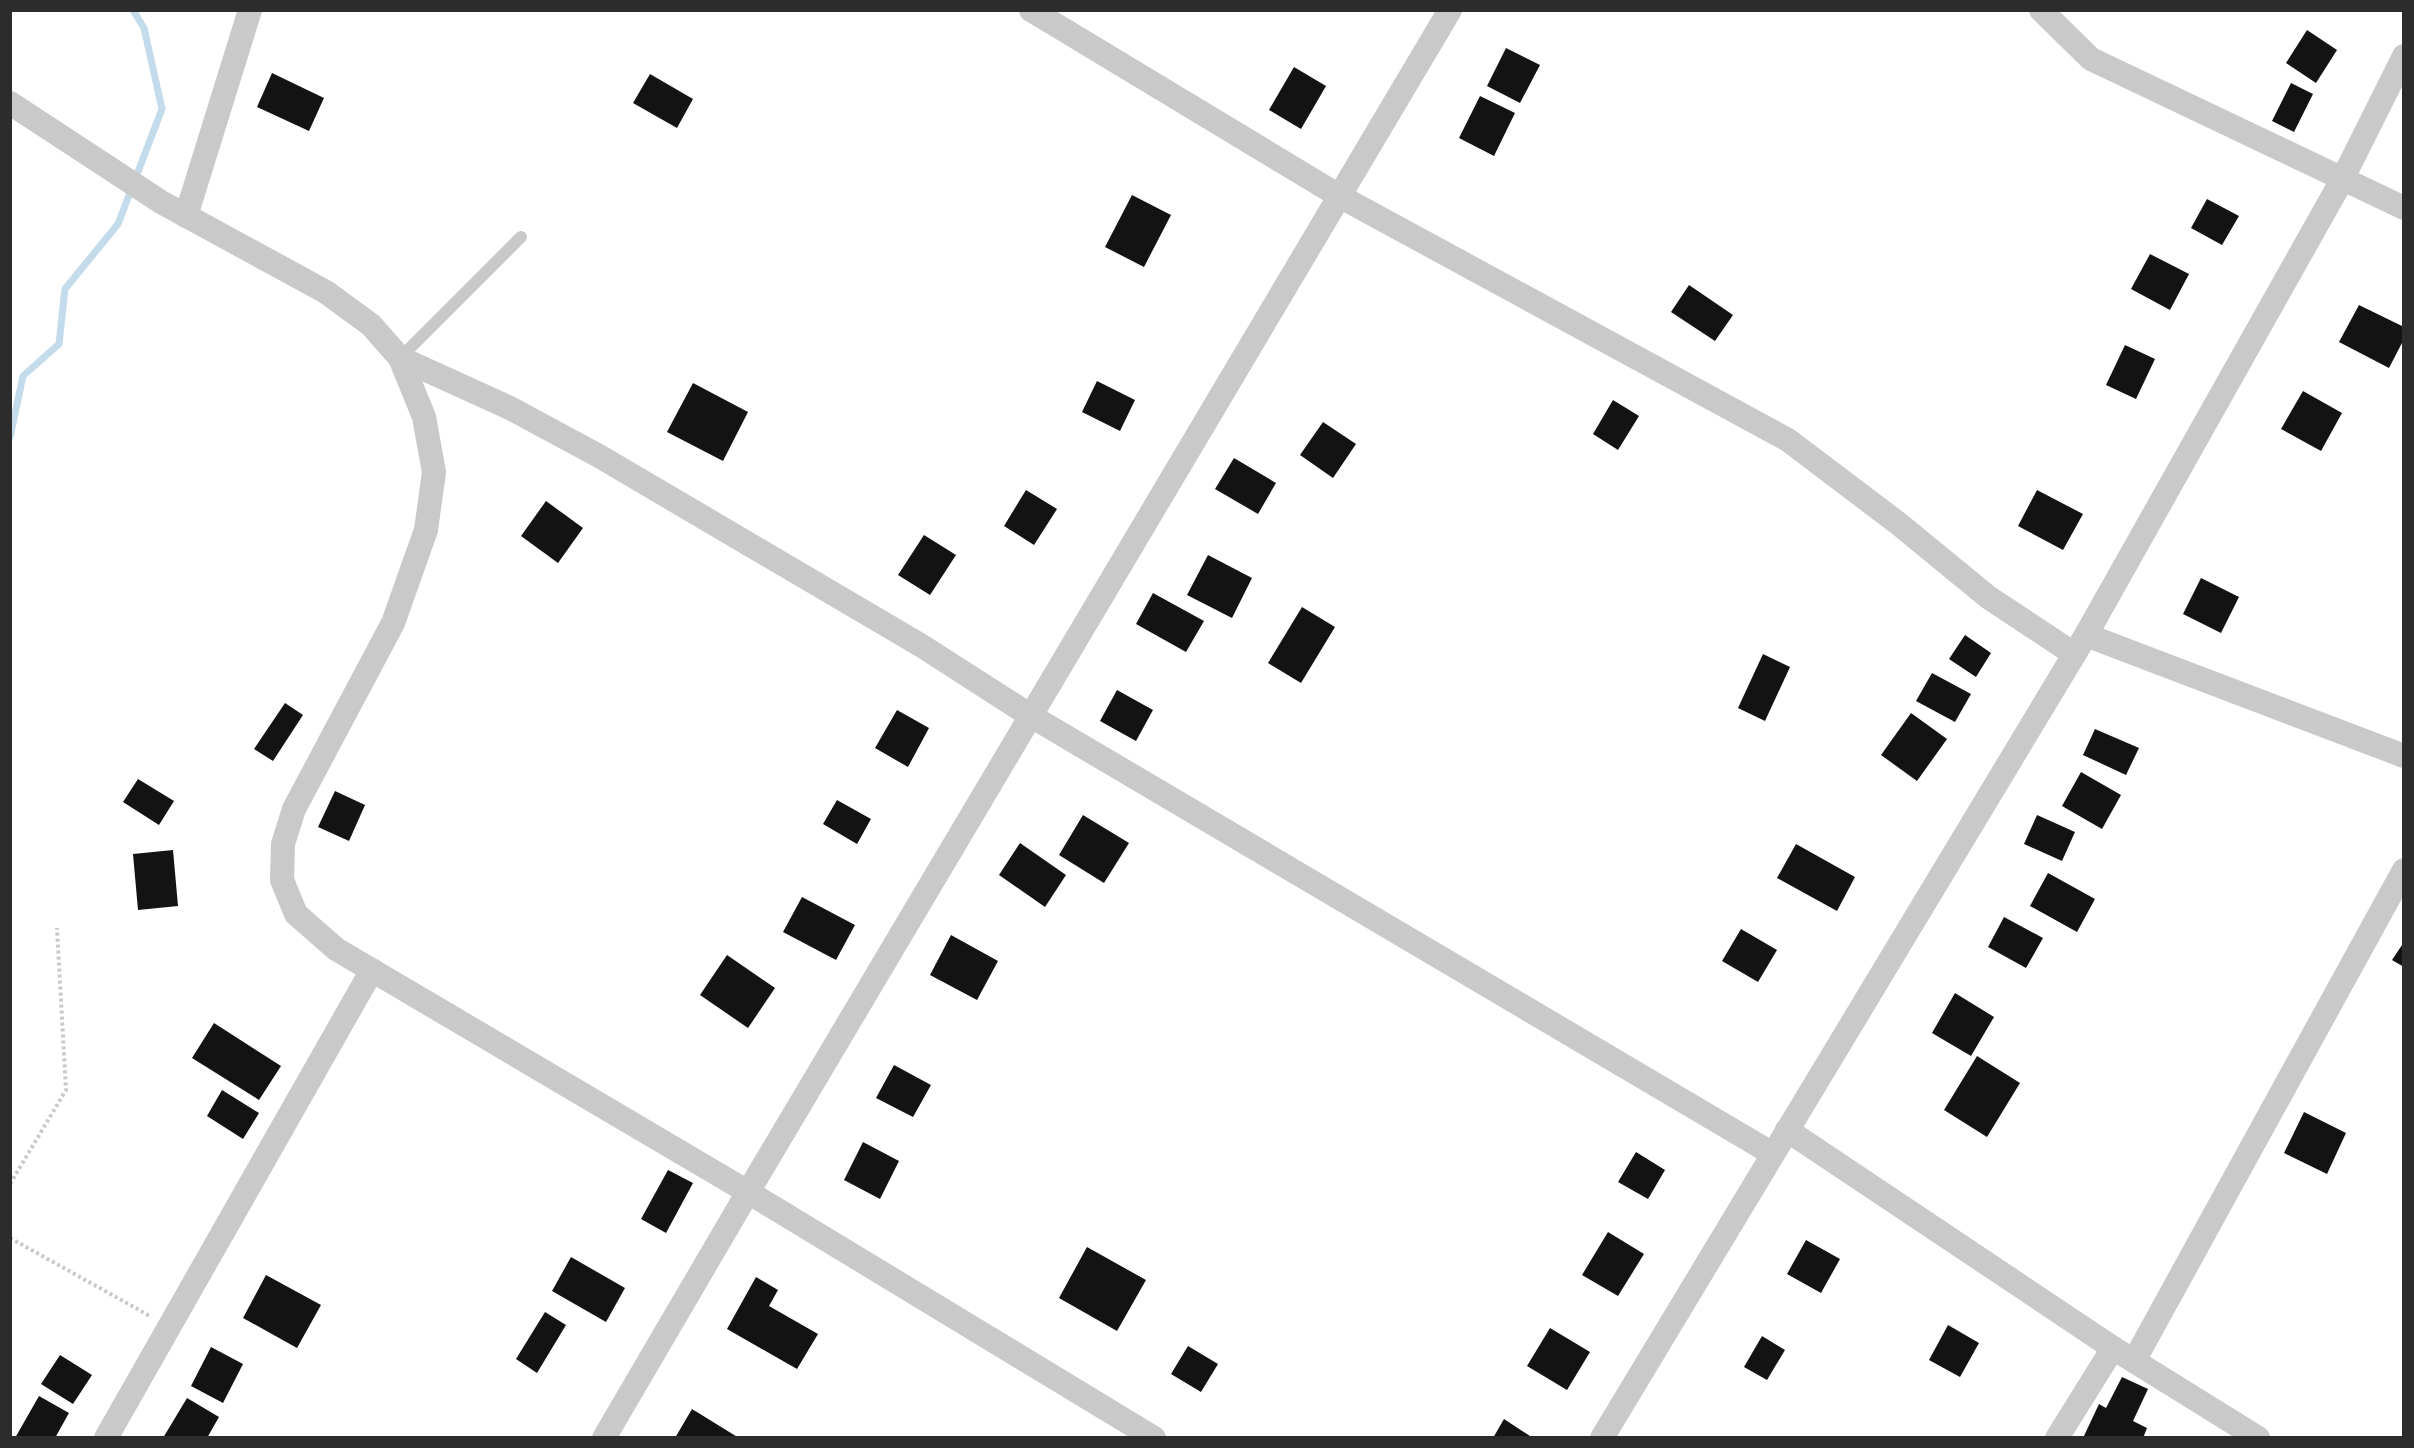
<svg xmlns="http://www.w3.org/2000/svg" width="2414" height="1448" viewBox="0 0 2414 1448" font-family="Raleway,sans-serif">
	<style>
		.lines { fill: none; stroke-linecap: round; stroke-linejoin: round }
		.stream { stroke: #c3dbeb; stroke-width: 7 }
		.building { fill: #131313 }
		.path { stroke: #c9c9c9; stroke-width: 4; stroke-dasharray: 3 3; stroke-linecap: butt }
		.lane { stroke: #c9c9c9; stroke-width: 12 }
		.street { stroke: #c9c9c9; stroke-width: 24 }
	</style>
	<rect width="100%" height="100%" fill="#fff"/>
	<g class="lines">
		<path class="stream" d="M10,437L23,376L59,344L65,289L118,224L162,109L144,28L133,10"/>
	</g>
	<g class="building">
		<path d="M2307,30L2337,50L2316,83L2286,63Z"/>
		<path d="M1506,48L1540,65L1520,103L1487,86Z"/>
		<path d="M1294,67L1326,86L1301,129L1269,110Z"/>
		<path d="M272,73L324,98L309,131L257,107Z"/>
		<path d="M650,74L693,99L677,128L633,103Z"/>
		<path d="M2291,83L2313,94L2294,132L2272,121Z"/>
		<path d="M1480,96L1515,113L1494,156L1459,138Z"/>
		<path d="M1132,195L1171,215L1144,267L1105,247Z"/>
		<path d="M2207,199L2239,216L2222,245L2191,228Z"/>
		<path d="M2150,254L2189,274L2170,310L2131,289Z"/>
		<path d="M1689,285L1733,315L1715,341L1671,312Z"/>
		<path d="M2359,305L2404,327V339L2389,368L2339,342Z"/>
		<path d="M2125,345L2155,359L2136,399L2106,385Z"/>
		<path d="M1097,381L1135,400L1120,431L1082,412Z"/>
		<path d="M693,383L748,412L723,461L667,432Z"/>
		<path d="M2303,391L2342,413L2321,451L2281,429Z"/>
		<path d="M1613,400L1639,416L1618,450L1593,434Z"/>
		<path d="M1323,422L1356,444L1333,478L1300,455Z"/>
		<path d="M1234,458L1276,483L1258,514L1215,489Z"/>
		<path d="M1026,490L1057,509L1034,545L1004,526Z"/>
		<path d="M2037,490L2083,514L2063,550L2018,526Z"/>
		<path d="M546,501L583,528L558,563L521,536Z"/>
		<path d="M924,535L956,555L930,595L898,575Z"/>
		<path d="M1208,555L1252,578L1232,618L1187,595Z"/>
		<path d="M2201,578L2239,597L2221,633L2183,614Z"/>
		<path d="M1153,593L1204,621L1186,652L1136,624Z"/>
		<path d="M1302,607L1335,627L1301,683L1268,663Z"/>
		<path d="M1965,635L1991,653L1976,677L1949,659Z"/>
		<path d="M1763,654L1790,667L1765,721L1738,708Z"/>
		<path d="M1932,673L1971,694L1955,722L1916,701Z"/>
		<path d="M1117,690L1153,710L1136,741L1100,721Z"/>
		<path d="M285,703L303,715L273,761L254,749Z"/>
		<path d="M897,710L929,728L908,767L875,748Z"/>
		<path d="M1911,713L1947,739L1917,781L1881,755Z"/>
		<path d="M2095,729L2139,748L2126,775L2083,755Z"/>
		<path d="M2081,772L2121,795L2102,829L2062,806Z"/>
		<path d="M138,779L174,801L159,825L123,802Z"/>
		<path d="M335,791L365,805L349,841L318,827Z"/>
		<path d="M837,800L871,819L857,844L823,824Z"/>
		<path d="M1083,815L1129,843L1104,883L1059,855Z"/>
		<path d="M2037,815L2075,832L2062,861L2024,844Z"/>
		<path d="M1020,843L1066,875L1045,907L999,875Z"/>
		<path d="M1796,844L1855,877L1837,911L1777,878Z"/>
		<path d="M173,850L178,906L138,910L133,854Z"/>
		<path d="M2048,873L2095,899L2077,932L2030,906Z"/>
		<path d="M802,897L855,925L836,960L783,932Z"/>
		<path d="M2004,917L2043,938L2026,968L1988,947Z"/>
		<path d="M1741,929L1777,950L1758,982L1722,961Z"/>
		<path d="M951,935L998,961L977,1000L930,975Z"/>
		<path d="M2404,942V967L2392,960Z"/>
		<path d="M727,955L775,988L748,1028L700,995Z"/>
		<path d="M1955,993L1994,1017L1971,1056L1932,1033Z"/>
		<path d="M214,1023L281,1066L259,1100L192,1058Z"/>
		<path d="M1977,1056L2020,1083L1987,1137L1944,1110Z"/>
		<path d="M894,1065L931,1085L913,1117L876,1098Z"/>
		<path d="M222,1090L259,1113L243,1139L207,1116Z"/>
		<path d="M2304,1112L2346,1133L2327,1174L2284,1153Z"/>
		<path d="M863,1142L899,1161L880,1199L844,1180Z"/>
		<path d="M1636,1152L1665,1170L1648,1199L1618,1182Z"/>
		<path d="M668,1170L693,1183L666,1233L641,1219Z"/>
		<path d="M1608,1232L1644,1254L1618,1296L1582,1275Z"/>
		<path d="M1806,1240L1840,1259L1821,1293L1787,1274Z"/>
		<path d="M1087,1247L1146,1280L1117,1331L1059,1298Z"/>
		<path d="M571,1257L625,1288L606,1322L552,1291Z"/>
		<path d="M266,1275L321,1305L297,1348L243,1318Z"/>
		<path d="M756,1277L778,1290L769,1306L818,1334L797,1369L727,1329Z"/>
		<path d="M545,1312L566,1325L537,1373L516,1359Z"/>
		<path d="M1948,1325L1979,1343L1960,1377L1929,1360Z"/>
		<path d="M1550,1328L1590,1352L1567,1390L1527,1366Z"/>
		<path d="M1762,1336L1785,1350L1767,1380L1744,1367Z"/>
		<path d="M1188,1346L1218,1364L1201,1392L1171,1374Z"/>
		<path d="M211,1347L243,1364L223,1403L191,1386Z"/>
		<path d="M60,1355L92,1375L73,1404L41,1384Z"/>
		<path d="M2122,1377L2148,1389L2133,1421L2147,1428L2143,1438H2083L2099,1404L2106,1408Z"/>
		<path d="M39,1396L69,1413L55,1438H15Z"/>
		<path d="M187,1398L219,1417L207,1438H163Z"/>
		<path d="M692,1409L739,1438H675Z"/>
		<path d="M1504,1419L1533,1438H1493Z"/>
	</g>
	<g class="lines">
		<g class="path">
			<path d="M10,1184L66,1090L57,928"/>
			<path d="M10,1238L150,1316"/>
		</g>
		<path class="lane" d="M400,358L521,237"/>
		<g class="street">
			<path d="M1031,10L1341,197L1788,440L1899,524L1988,597L2074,654"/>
			<path d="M2041,10L2091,59L2404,208"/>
			<path d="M10,103L161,202L326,292L371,325L400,358L424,417L434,472L426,530L393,623L294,809L283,844L282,880L296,914L336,949L748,1192L1154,1438"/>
			<path d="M186,216L250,10"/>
			<path d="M400,358L510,408L599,456L922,646L1031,716L1773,1154"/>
			<path d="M2086,635L2404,756"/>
			<path d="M1787,1130L2113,1348L2258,1438"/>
			<path d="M2134,1361L2404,870"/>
			<path d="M106,1438L372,970"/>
			<path d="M604,1438L748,1192L1450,10"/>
			<path d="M1602,1438L2086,635L2342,180L2404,56"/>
			<path d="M2057,1438L2113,1348"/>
		</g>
	</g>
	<rect width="2414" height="1448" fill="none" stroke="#2c2c2c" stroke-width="24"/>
</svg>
